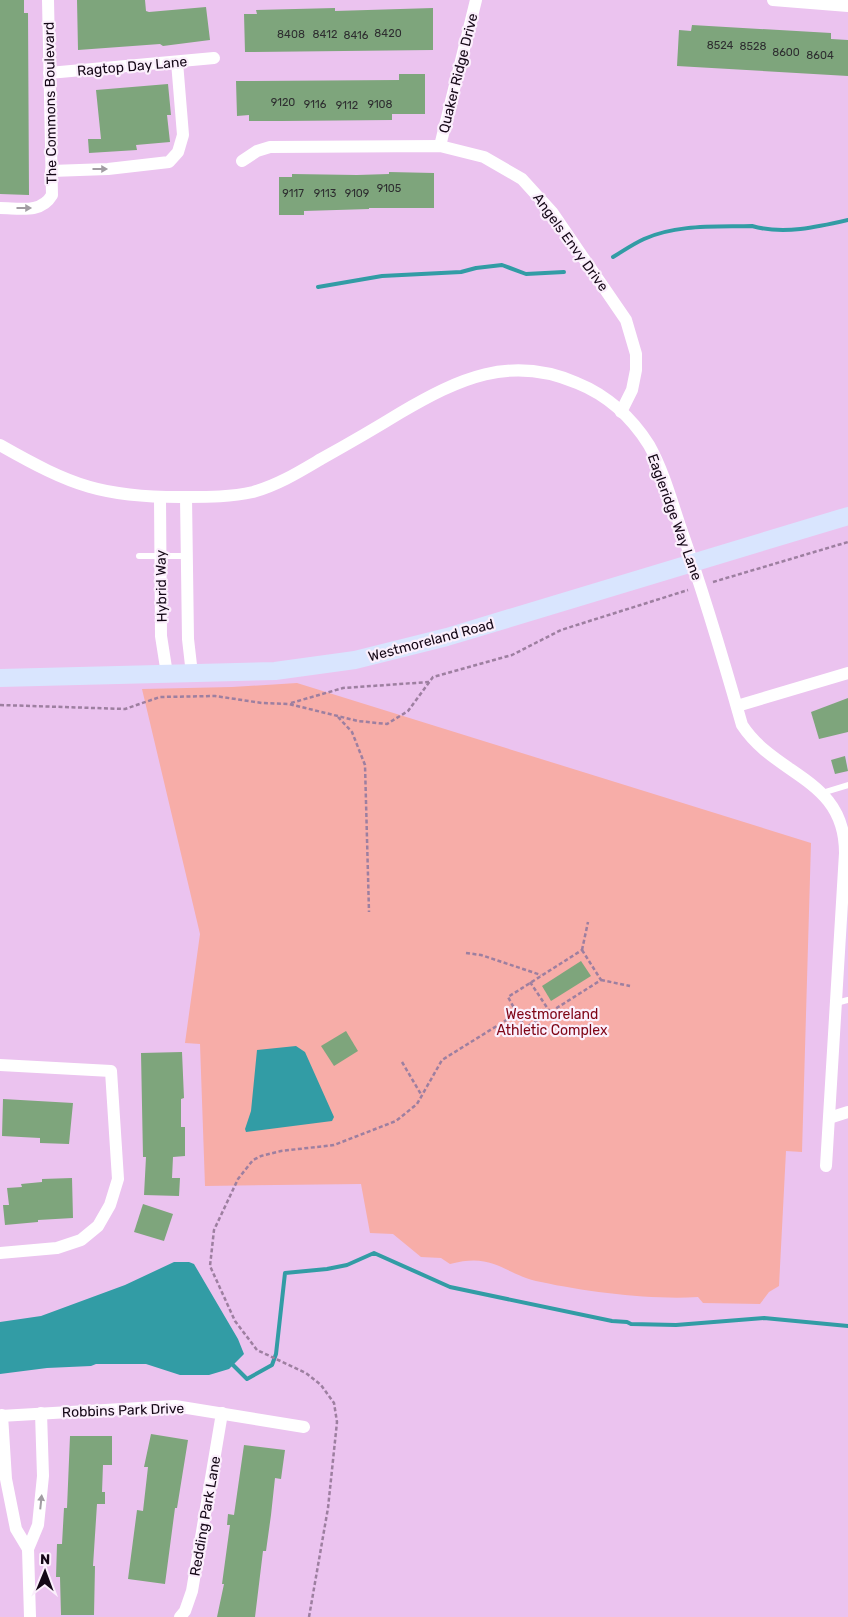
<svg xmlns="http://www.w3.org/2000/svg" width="848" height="1617" viewBox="0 0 848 1617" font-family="Rubik,sans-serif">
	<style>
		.green { fill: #f7ada8 }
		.water { fill: #329ca5 }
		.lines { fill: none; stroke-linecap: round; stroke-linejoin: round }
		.stream { stroke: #329ca5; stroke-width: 4 }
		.building { fill: #7ea57c }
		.path { stroke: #9d7fa0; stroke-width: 2.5; stroke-dasharray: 4 2.5; stroke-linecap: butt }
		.lane { stroke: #fff; stroke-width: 6 }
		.street { stroke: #fff; stroke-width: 12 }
		.secondary { stroke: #d9e5fe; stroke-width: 18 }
		.oneway { fill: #a19ca2 }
		.labels { text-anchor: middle; stroke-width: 4.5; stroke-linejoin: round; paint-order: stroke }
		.number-label { font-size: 11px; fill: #2e2e30 }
		.street-label { font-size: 14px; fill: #140716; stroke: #fbeffc }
		.park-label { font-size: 14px; fill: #7f0516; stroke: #fbeffc }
	</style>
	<rect width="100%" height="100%" fill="#ebc3ef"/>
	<path class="green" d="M297,683L811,843L802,1152L786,1151L779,1286L769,1292L760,1304L703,1303L698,1297C652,1300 587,1292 541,1282C502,1274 495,1252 450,1264L441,1258L421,1257L393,1234L370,1233L361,1184L205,1186L200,1044L185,1043L200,934L142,689L232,687Z"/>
	<g class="water">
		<path d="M296,1046L305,1052L334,1117L332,1121L246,1132L245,1129L251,1111L257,1050Z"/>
		<path d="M174,1262H189L194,1264L238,1339L244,1354L229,1369L209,1375H180L146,1364H96L91,1366L47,1368L0,1374V1322L41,1316L125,1285Z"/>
	</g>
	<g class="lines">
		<g class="stream">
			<path d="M613,257C623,251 633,244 644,239C677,224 716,227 752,226C783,235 818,227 848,220"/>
			<path d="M318,287L382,276L461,272L476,268L502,265L526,274L564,272"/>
			<path d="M231,1363L247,1379L272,1365L276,1354L285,1273L327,1269L347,1265L374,1253L450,1287L612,1321L627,1322L631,1324L676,1325L764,1318L848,1326"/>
		</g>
	</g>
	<g class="building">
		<path d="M0,0H24V13H28L29,195L0,194Z"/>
		<path d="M77,0H145L146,11L149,12L206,7L210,40L163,46L160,44L78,50Z"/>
		<path d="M335,8V11L433,8V50L245,52L244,14H257L256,10Z"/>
		<path d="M692,25L831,33V39L848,40V76L677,66L679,30L691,31Z"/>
		<path d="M399,74H425V114H392V120L282,121H249V115L237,116L236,81L399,80Z"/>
		<path d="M168,84L171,115H167L170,142L136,145L137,150L89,153L88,139H101L96,90Z"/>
		<path d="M389,172L434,173V208H369V209L304,211V215H279V177H292V174L357,175L389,174Z"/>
		<path d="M848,698V732L819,739L811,712Z"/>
		<path d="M845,756L848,771L835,774L831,760Z"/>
		<path d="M581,961L591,976L551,1001L542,986Z"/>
		<path d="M346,1031L358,1051L334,1066L321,1046Z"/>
		<path d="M182,1052L184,1098L181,1099V1127H185V1156L173,1157L172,1178H180L179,1196L144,1195L146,1157H143L141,1053Z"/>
		<path d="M3,1099L73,1103L69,1144L40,1143V1138L2,1136Z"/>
		<path d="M72,1178L73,1218L38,1220V1222L5,1225L3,1205H9L7,1188L22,1187L21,1184L42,1182V1179Z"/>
		<path d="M143,1204L173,1214L164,1241L134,1232Z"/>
		<path d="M151,1434L188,1440L177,1508H175L165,1584L128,1579L137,1510L143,1511L148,1467H144Z"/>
		<path d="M70,1436H112V1465H103L102,1492H105V1504H97L93,1566H95L94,1615H61L60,1577H56L57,1544H62L64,1508H67Z"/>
		<path d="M244,1445L285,1450L281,1479L275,1478L271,1515L266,1551H263L255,1617H217L224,1584H222L230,1525H227L228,1514L234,1515Z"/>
	</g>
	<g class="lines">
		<g class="path">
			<path d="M713,582L848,542"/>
			<path d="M291,703L343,688L429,682"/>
			<path d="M0,705L125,709L160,697L215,696L262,703L289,704L358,721L387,724L408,711L433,677L512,655L561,630L688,590"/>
			<path d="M338,717L352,732L365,765L369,912"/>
			<path d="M582,950L601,980L525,1028L508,997Z"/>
			<path d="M582,950L588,922"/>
			<path d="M466,953L481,955L541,975"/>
			<path d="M601,980L630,986"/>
			<path d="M530,982L550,1012"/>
			<path d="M402,1062L422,1096"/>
			<path d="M309,1617L328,1508L337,1422L334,1403L321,1385L306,1373L257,1350L235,1321L210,1266L214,1230L238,1179L253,1160L261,1156L281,1151L334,1145L396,1121L417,1104L442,1060L516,1014"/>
		</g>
		<g class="lane">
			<path d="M139,556H187"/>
			<path d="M822,793L848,785"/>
			<path d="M836,1003L848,1000"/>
		</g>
		<g class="street">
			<path d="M773,0L848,6"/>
			<path d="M49,73L214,58"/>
			<path d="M440,146L476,0"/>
			<path d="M242,161L257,151L270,147L440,146L484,157L522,179L552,212L626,320L636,354V370L632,390L621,412"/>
			<path d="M51,171L108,169L169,162L178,152L183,135L177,62"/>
			<path d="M0,208C19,208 41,214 52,195L48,0"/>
			<path d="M0,445C72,486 103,498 187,497C209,497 231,497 253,492C278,485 299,472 321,459C348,444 374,429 400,413C458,379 510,354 577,383C607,395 632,418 649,445C663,470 671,499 680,526C703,591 723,658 742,725C776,777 845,778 845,853L826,1166"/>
			<path d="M160,497L161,636L167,674"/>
			<path d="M186,497L188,639L192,674"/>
			<path d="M737,706L848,673"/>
			<path d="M0,1065L111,1071L118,1179L110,1205L98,1226L81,1240L57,1248L0,1253"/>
			<path d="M829,1118L848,1112"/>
			<path d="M2,1415L6,1479L16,1529L28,1549"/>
			<path d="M0,1416L175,1406L304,1427"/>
			<path d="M30,1617L28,1549L38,1525L43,1476L41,1413"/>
			<path d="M180,1617L185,1611L192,1591L222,1413"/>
		</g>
		<path class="secondary" d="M0,678L275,671L355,660L447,637L848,516"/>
	</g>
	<defs><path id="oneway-solid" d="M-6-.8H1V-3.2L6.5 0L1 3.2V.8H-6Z" transform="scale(1.25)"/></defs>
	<g class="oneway">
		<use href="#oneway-solid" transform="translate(100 169)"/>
		<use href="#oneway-solid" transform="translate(24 208)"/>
		<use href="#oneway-solid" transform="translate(41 1502) rotate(-84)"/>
	</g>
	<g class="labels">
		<g class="number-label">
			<text x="388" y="37">8420</text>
			<text x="291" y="38">8408</text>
			<text x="325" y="38">8412</text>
			<text x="356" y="39">8416</text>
			<text x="720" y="49">8524</text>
			<text x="753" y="50">8528</text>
			<text x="786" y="56">8600</text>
			<text x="820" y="59">8604</text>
			<text x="283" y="106">9120</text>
			<text x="315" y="108">9116</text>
			<text x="380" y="108">9108</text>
			<text x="347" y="109">9112</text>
			<text x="389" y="192">9105</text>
			<text x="293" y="197">9117</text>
			<text x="325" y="197">9113</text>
			<text x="357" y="197">9109</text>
		</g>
		<g class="street-label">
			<text transform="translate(132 66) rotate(-5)" y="5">Ragtop Day Lane</text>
			<text transform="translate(458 73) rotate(-76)" y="5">Quaker Ridge Drive</text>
			<text transform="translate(50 103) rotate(-91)" y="5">The Commons Boulevard</text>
			<text transform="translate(571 242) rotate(54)" y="5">Angels Envy Drive</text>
			<text transform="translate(675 517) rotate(70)" y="5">Eagleridge Way Lane</text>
			<text transform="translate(161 586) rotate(-91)" y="5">Hybrid Way</text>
			<text transform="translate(431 640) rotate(-15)" y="5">Westmoreland Road</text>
			<text transform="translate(123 1410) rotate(-2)" y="5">Robbins Park Drive</text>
			<text transform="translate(205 1516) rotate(-80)" y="5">Redding Park Lane</text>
		</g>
		<g class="park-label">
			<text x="552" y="1019">Westmoreland<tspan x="552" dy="16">Athletic Complex</tspan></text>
		</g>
	</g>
	<g transform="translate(45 1572) rotate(1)" stroke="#fbeffc" stroke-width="4" paint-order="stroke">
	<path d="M0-4L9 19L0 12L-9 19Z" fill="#140716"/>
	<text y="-8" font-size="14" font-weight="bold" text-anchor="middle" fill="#140716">N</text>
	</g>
</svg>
